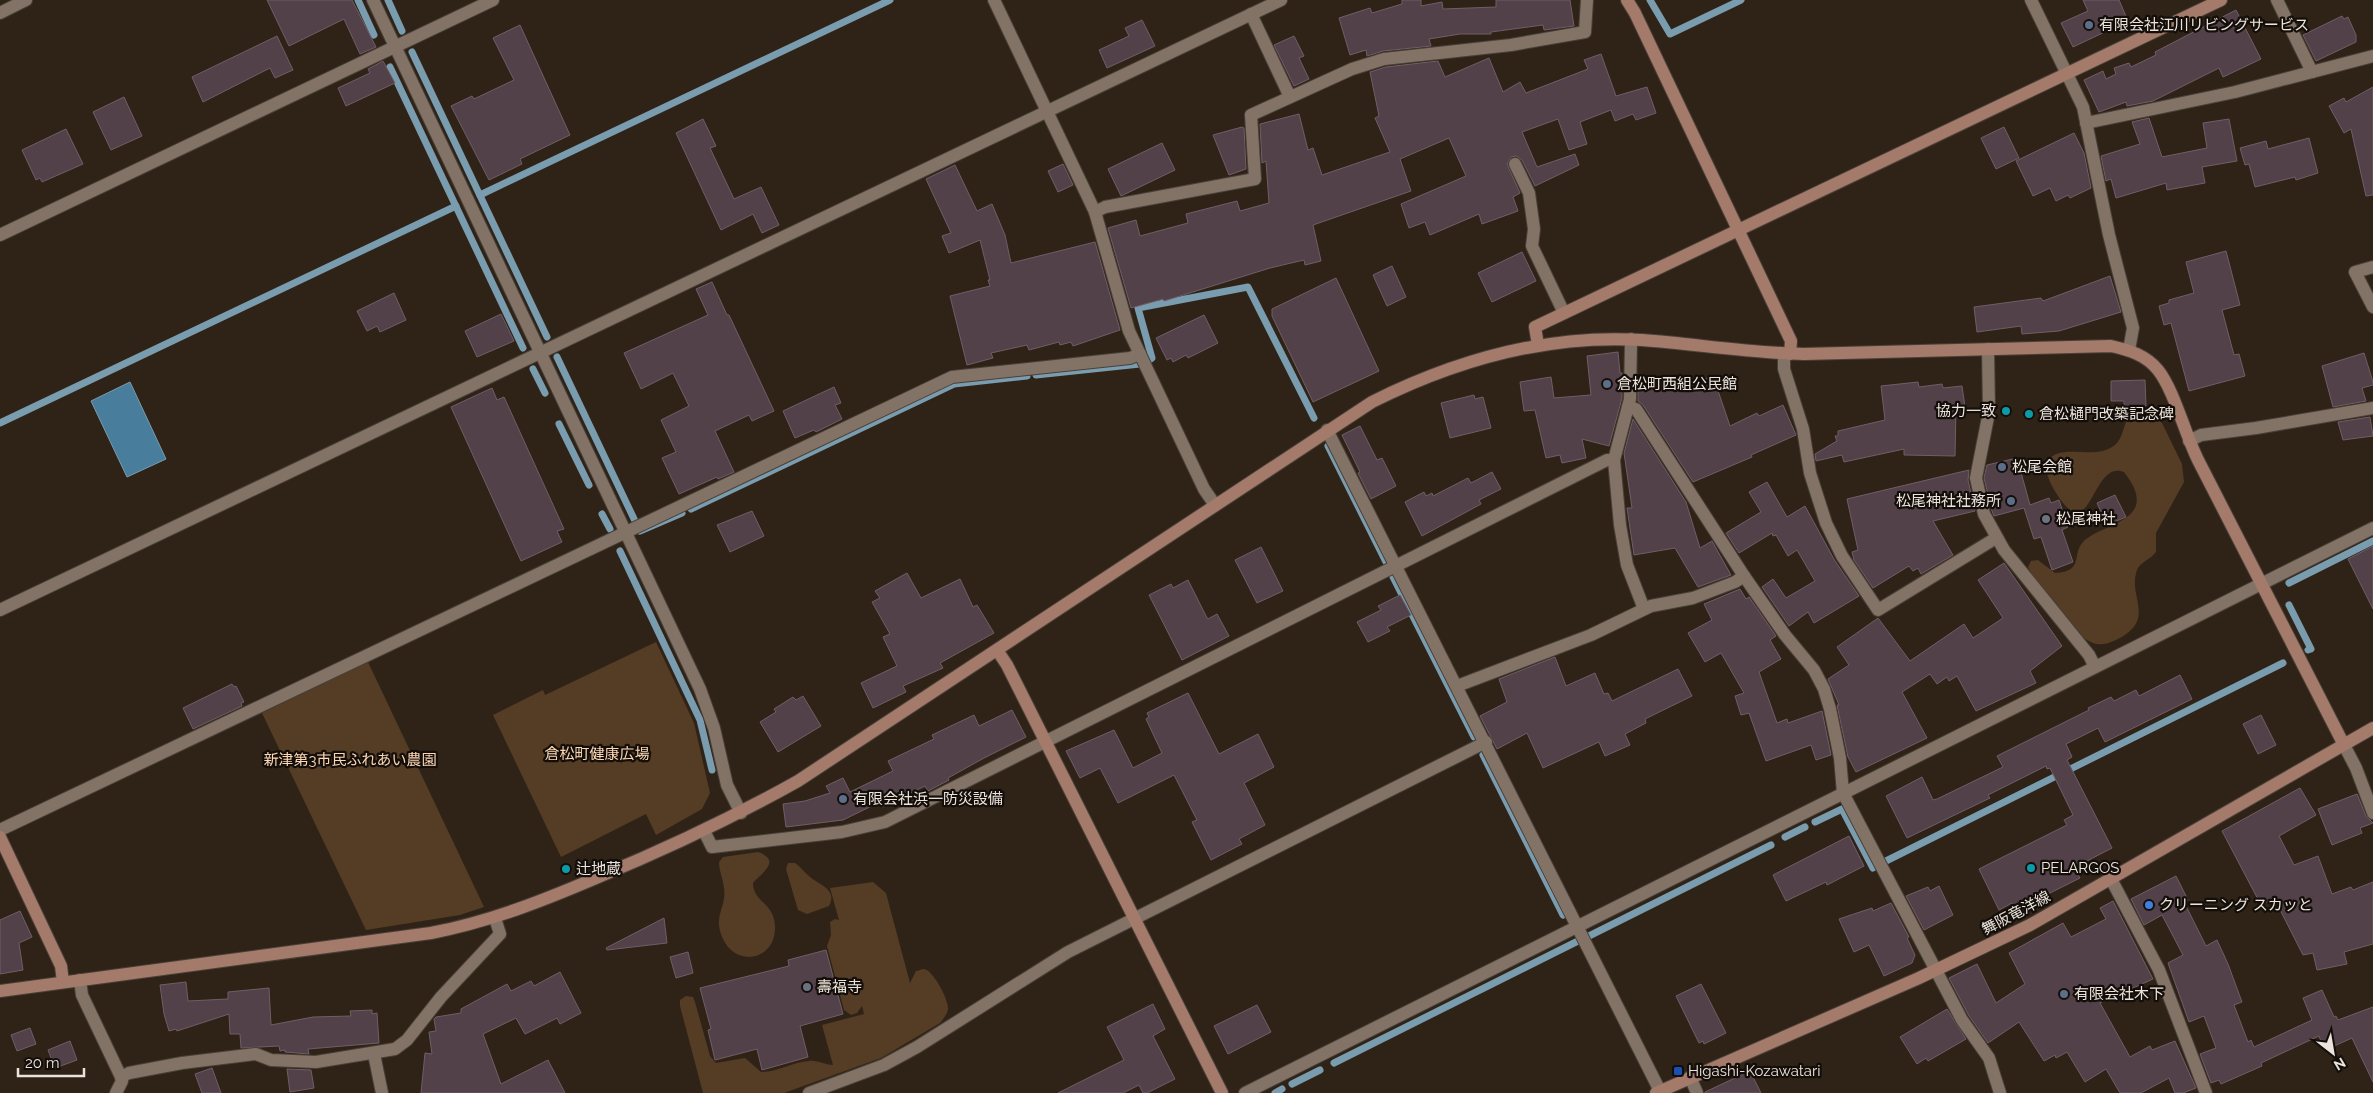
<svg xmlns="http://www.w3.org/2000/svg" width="2373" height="1093" viewBox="0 0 2373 1093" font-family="Raleway,'Noto Sans JP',sans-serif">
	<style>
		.green { fill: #553c24 }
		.water { fill: #487d9c; stroke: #799caf }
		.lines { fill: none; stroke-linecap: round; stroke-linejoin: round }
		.stream { stroke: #799caf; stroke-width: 7 }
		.building { fill: #524149; stroke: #705e67 }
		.street-casing { stroke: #4a4038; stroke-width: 14 }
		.secondary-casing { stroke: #4a4038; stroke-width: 14 }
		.street { stroke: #827366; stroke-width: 12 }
		.secondary { stroke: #a47a6a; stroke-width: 12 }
		.service-dot { fill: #5c6f8a; stroke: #130e09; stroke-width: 2 }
		.culture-dot { fill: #0f9aa8; stroke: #130e09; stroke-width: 2 }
		.worship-dot { fill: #6b7280; stroke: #130e09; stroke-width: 2 }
		.shop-dot { fill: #3f7fe0; stroke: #130e09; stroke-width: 2 }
		.transit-dot { fill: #1a4fb4; stroke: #130e09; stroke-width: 2 }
		.labels { text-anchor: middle; stroke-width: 4.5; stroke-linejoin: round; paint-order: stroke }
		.poi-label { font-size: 15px; fill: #ece3dc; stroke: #130e09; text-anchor: start }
		.park-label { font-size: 15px; fill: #fed8b5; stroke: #130e09 }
		.street-label { font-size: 15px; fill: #ece3dc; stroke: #130e09 }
	</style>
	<rect width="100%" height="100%" fill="#2f2318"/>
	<g class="green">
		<path d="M2139,416L2156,418L2162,423L2182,464L2184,482L2156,533V552C2151,559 2140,562 2137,570C2127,598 2158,619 2116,640C2103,646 2095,646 2084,638L2030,572L2028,567L2031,561L2038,560L2055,573C2085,571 2071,555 2083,542C2102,522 2163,522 2124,472C2092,459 2092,544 2060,499C2052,487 2046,477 2046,463C2060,440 2095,463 2116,444C2122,438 2123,429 2126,422Z"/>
		<path d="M656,642L694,723L710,793L702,809L656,835L646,814L561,857L493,715L543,690L545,695Z"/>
		<path d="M368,662L484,907L460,915L366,930L262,713Z"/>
		<path d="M758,852C783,861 760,874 753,883C753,903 776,903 775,929C774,961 736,967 723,939C712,916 727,908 724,888C723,878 719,871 719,862L723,857Z"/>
		<path d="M788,863H795C801,867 804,872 810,877C820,885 838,890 829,906L807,914L798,910L786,869Z"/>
		<path d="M873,882L886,893L910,983L916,971C918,971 921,969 924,969C933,970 949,1000 948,1009C947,1015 943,1019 940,1023L881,1058L784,1093H703L680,1006V1000L686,996L693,997L695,1002L710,1056L716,1063L745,1058L761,1072C778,1072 793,1062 809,1061C818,1060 824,1065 833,1065L822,1025L864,1014L862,1006L857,1013L851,1015L844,1010L827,946L831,935L830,922L835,919L839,920L830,888Z"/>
	</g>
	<path class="water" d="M130,382L166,459L127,477L91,401Z"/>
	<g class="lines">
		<g class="stream">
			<path d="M358,0L374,35"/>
			<path d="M388,0L402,31"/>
			<path d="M1650,0L1670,34L1741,0"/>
			<path d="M412,52L547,337"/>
			<path d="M390,67L523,348"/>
			<path d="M480,195L890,0"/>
			<path d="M557,357L635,521"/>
			<path d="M1149,360L1152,358L1138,308L1248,287L1314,418"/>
			<path d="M533,369L545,393"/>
			<path d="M1036,375L1140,364"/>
			<path d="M0,423L456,206"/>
			<path d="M559,424L589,485"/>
			<path d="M1328,446L1386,562"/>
			<path d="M691,509L954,384L1027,376"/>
			<path d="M602,514L610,529"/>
			<path d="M640,531L682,513"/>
			<path d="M620,551L700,720L712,770"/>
			<path d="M1393,577L1474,737"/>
			<path d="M2289,583L2373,541"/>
			<path d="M2289,605L2311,649L2308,650"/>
			<path d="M1483,755L1563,915"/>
			<path d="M1815,822L1842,809L1873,868L1874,867"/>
			<path d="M1785,837L1805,827"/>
			<path d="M1886,861L2283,663"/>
			<path d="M1589,936L1771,845"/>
			<path d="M1334,1063L1580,940"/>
			<path d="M1292,1084L1320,1070"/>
			<path d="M1275,1093L1282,1089"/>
		</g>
	</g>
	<g class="building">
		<path d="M267,0H352L376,47L360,54L344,19L289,46Z"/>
		<path d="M1402,0H1421V6L1442,2L1443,9L1496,7V0H1570L1574,26L1544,30L1543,25L1491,32V34H1460L1429,39L1431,46L1383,51L1367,56L1366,50L1350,55L1339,18L1370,8L1372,13L1402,4Z"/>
		<path d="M2083,0H2119L2128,21L2073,47L2061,23L2088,11Z"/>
		<path d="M2236,10L2261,59L2223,77L2219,68L2153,101L2127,106L2126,102L2099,112L2084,80L2103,71L2106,79L2116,74L2114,68L2129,63L2131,67L2156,55L2155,52Z"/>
		<path d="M2342,16L2344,19L2348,17L2356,35V42L2316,61L2303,35Z"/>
		<path d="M1142,20L1155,46L1107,68L1099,50L1129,36L1125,28Z"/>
		<path d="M520,25L570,135L520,159L522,164L489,180L451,106L472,96L474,99L514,80L493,38Z"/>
		<path d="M277,36L293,70L275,78L270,68L203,102L192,77Z"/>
		<path d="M1294,36L1304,56L1299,58L1309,79L1294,86L1274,45Z"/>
		<path d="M1601,54L1616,96L1647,87L1656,113L1636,120L1633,114L1615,121L1611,110L1580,122L1587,144L1569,150L1558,119L1522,132L1537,167L1575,154L1579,165L1535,186L1522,160L1516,156L1511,157L1507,164L1520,193L1513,197L1518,211L1482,224L1479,214L1430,235L1425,222L1409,228L1401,204L1466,176L1449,138L1400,159L1411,191L1313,225L1321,261L1305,265L1304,260L1270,268L1164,301L1163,299L1131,308L1108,228L1136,220L1140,236L1188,223L1186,214L1237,201L1240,211L1269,203L1266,161L1262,163L1260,124L1299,114L1308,150L1313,148L1322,175L1390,152L1375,118L1379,116L1370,72L1386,67L1438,61L1445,77L1489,58L1503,92L1520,82L1526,93L1588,69L1584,60Z"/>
		<path d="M383,61L395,83L346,106L338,88L370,73L368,69Z"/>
		<path d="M2373,87V195L2366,196L2351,129L2344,133L2329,106L2344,98L2346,102Z"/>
		<path d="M124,97L142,136L111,150L93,112Z"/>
		<path d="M2149,118L2162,157L2207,148L2203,123L2229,119L2237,161L2202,167L2205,183L2167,190L2166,183L2116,198L2111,179L2106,181L2101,156L2140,144L2132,122Z"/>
		<path d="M703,119L716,146L710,148L734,199L761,187L779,225L762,233L753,214L721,230L676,133Z"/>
		<path d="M1242,127L1244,128L1246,169L1229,175L1213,135Z"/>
		<path d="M2004,127L2019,158L1996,169L1981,138Z"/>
		<path d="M66,129L83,164L42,182L40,178L36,180L22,150Z"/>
		<path d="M2074,133L2084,153L2091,188L2070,198L2068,195L2056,201L2050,188L2033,196L2016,161Z"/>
		<path d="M2309,138L2318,173L2296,180L2295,177L2255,187L2249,164L2245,165L2240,148L2266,141L2268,149Z"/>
		<path d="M1162,143L1175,170L1121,196L1108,169Z"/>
		<path d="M1063,164L1073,185L1058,192L1048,171Z"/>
		<path d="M955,165L977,211L992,204L1005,235L1011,263L1095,242L1120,330L1073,346L1071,342L1060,345L1059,342L1029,350L1027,345L991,353L993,358L967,365L950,296L990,286L988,280H990L980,240L949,253L942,236L951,233L926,179Z"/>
		<path d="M2226,251L2240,305L2222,310L2234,355L2239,354L2245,376L2189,391L2171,323L2164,325L2159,306L2169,303V300L2194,293L2186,262Z"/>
		<path d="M1522,252L1536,281L1492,302L1478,273Z"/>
		<path d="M1392,266L1406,297L1387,306L1373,275Z"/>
		<path d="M2110,276L2121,312L2059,331L2022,334L2021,326L1977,332L1974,307L2041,298L2043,301Z"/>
		<path d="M1336,278L1379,371L1313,402L1272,316V309Z"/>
		<path d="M712,282L727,315H729L774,411L752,421L749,415L715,431L734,472L718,479L717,477L679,494L662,458L676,452L661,420L689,406L673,373L641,389L624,353L708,315L696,289Z"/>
		<path d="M394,293L406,320L380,332L377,326L367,331L357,311Z"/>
		<path d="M501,314L514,341L477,357L465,331Z"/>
		<path d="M1204,315L1218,343L1188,358L1186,355L1173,362L1171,358L1167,360L1156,338Z"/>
		<path d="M1618,352L1620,373H1622V398L1609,446L1582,439L1586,458L1562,463L1560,455L1546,458L1535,410L1524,411L1520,382L1551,377L1554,398L1591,395L1587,356Z"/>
		<path d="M2364,353L2373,382V385L2362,388L2366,401L2333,407L2322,366Z"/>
		<path d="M1713,376L1730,426L1757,413L1759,416L1783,405L1796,435L1751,455L1752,457L1693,482L1643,405L1638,401V388L1670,380L1673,390Z"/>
		<path d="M2145,380L2146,406H2124V401H2111V381Z"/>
		<path d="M1918,382L1919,387L1942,384L1943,388L1962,386L1965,407L1956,408L1955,456L1904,455V449L1844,462L1842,455L1816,461L1815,454L1837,441L1835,436H1838V431L1885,420L1881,386Z"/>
		<path d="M834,387L841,403L835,405L842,419L816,432L814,430L795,438L783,411Z"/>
		<path d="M492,388L497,400L504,397L564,529L557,531L562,542L521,561L451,407Z"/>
		<path d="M1474,395L1475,399L1483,397L1491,428L1450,438L1441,403Z"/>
		<path d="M2370,417L2373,436L2343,440L2338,422Z"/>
		<path d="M1633,419L1686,502L1700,548L1712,541L1731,575L1698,587L1675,548L1634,555L1627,508H1632L1624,453Z"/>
		<path d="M1360,426L1377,460L1382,458L1396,486L1371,499L1358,473L1360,472L1342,435Z"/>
		<path d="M2017,458L2030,505L2049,498L2051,503L2059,500L2068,527L2062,530L2073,562L2052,570L2041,537L2034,539L2024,508L1994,516L1992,511L1984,478L1987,465Z"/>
		<path d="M1969,470L1968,480L1975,511L1933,521L1953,555L1921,574L1918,568L1913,571L1909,566L1873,588L1854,560L1852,552L1858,550L1847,499Z"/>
		<path d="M1492,472L1501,489L1479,500L1481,504L1422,536L1405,502L1424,492L1426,496L1432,493L1433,496L1468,478L1471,483Z"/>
		<path d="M1767,482L1787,517L1805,506L1835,561L1859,596L1814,623L1808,612L1789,626L1762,587L1773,579L1786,598L1815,581L1797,550L1788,556L1776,535L1773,536L1772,533L1739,553L1726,533L1761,512L1749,492Z"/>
		<path d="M2115,495L2126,517L2107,525L2097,503Z"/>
		<path d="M752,511L764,536L730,552L717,525Z"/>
		<path d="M2373,546V609L2348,559Z"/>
		<path d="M1261,547L1283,591L1257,603L1235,560Z"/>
		<path d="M2004,563L2062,646L2030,671L2036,683L1976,711L1957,676L1949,681L1947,677L1937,684L1930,674L1902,692L1927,738L1856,772L1848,757L1837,705H1839L1828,679L1849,665L1837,647L1878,618L1910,661L1964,624L1973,638L2003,618L1978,580Z"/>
		<path d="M907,573L921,598L960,579L973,607L977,605L994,633L940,663L943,668L903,686L906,692L873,708L861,683L897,666L883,637L890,634L872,602L880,598L875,591Z"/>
		<path d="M1188,580L1206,616L1208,619L1217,614L1229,636L1182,660L1149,595L1171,584L1173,588Z"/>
		<path d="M1740,589L1746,599L1749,597L1776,636L1770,640L1781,659L1759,672L1777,723L1787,719L1788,723L1822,711L1831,755L1816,760L1811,745L1766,761L1749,713L1741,715L1735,696L1744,693L1721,653L1705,662L1688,633L1712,620L1704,604Z"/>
		<path d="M1400,595L1411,615L1387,627L1390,631L1368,642L1357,622L1381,610L1378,606Z"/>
		<path d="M1555,657L1566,686L1595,673L1604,694L1608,693L1612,701L1678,669L1692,696L1645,719L1646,723L1625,734L1630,745L1605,756L1599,742L1543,768L1527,733L1497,749L1480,716L1507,702L1499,679Z"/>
		<path d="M2180,675L2192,699L2105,742L2098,728L2066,744L2072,757L2067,760L2112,848L2081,864L2082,868L2076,871L2080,878L2016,910L2012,903L1999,910L1979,869L2067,825L2064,820L2073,815L2050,768L2047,769L2046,766L1988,795L1990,798L1907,838L1886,796L1922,777L1933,800L1937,799L2003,767L1997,756L2089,710L2088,708L2111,697L2114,701L2136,690L2139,696Z"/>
		<path d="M232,684L234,687L236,686L244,702L241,703L242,706L193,729L183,708Z"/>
		<path d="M1188,693L1219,754L1258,734L1274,767L1244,783L1265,825L1239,839L1242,844L1211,860L1192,822L1197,820L1174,775L1118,803L1100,768L1080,778L1066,751L1114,730L1133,768L1162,753L1146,719L1149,717L1147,713Z"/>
		<path d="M803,696L821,726L778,752L760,722L776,712L774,709L793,697L796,700Z"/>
		<path d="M1012,710L1026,737L984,758L948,778L949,780L928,791L925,786L882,807L880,802L843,820L786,827L783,804L805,801L830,793L826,786L843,778L850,792L893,771L888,761L934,739L932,735L974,715L979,726Z"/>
		<path d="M2261,715L2276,745L2258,754L2243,724Z"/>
		<path d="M2300,788L2316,815L2279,836L2294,865L2318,856L2332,894L2351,887L2353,890L2373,882V944L2344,952L2347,964L2317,970L2313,953L2303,955L2274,898L2261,905L2222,831Z"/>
		<path d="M2357,794L2366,816L2373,823L2360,828L2362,833L2332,845L2318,809Z"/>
		<path d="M1849,836L1864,866L1827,885L1826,882L1786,901L1773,875Z"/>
		<path d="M2176,876L2188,900L2184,902L2206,946L2217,940L2228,964L2242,1002L2234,1005L2248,1042L2251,1040L2254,1047L2312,1020L2303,998L2322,990L2334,1017L2336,1016L2338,1020L2373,1007V1082L2352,1038L2332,1047L2329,1041L2322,1044L2319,1036L2261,1063L2262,1066L2221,1084L2219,1080L2211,1083L2200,1054L2216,1048L2204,1016L2189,1022L2168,963L2183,955L2162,915L2144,925L2131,899Z"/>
		<path d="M1939,886L1953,915L1924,930L1906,896L1928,887L1930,891Z"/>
		<path d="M2113,901L2153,979L2100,1003L2130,1057L2150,1046L2152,1050L2175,1041L2196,1088L2183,1093H2175L2169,1078L2141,1093H2120L2106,1069L2085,1082L2067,1052L2056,1058L2055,1055L2044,1061L2019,1022L1988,1043L1969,1016L1949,978L1977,964L1996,1003L2025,984L2009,953L2063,923L2071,937L2106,919L2100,908Z"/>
		<path d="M1891,903L1909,937L1907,938L1915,955L1912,963L1884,976L1869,945L1854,952L1839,919L1872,908L1873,911Z"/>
		<path d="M20,911L32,937L19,943L23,970L0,974V920Z"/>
		<path d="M664,918L667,943L607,950L606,948Z"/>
		<path d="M826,950L843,1014L800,1026L808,1057L762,1070L757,1049L715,1060L708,1030L711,1029L700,988L789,966L788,960Z"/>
		<path d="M688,952L693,973L676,978L670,957Z"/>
		<path d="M560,972L581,1013L560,1024L557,1018L525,1034L516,1018L483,1034L501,1084L548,1060L565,1093H421L425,1053L432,1054L429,1032L436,1031L434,1019L436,1017L461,1013V1009L507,984L511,991L531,981L534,986Z"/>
		<path d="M186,982L188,1001L228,999V992L269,988L271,1025L313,1017L351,1016L350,1011L372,1010V1014L377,1013L379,1043L308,1049L309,1054L285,1052V1050L280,1051L279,1046L241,1048L240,1034H230L229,1014L177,1031L176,1029L169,1031L164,1014L160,985Z"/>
		<path d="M1701,984L1726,1033L1704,1044L1703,1041L1699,1043L1676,996Z"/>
		<path d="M1153,1004L1165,1029L1153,1036L1175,1079L1147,1093H1143L1139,1085L1123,1093H1058L1124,1060L1107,1027Z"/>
		<path d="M1257,1005L1271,1032L1228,1054L1214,1026Z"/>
		<path d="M1947,1009L1966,1039L1928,1061L1926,1058L1917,1064L1900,1037Z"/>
		<path d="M30,1028L36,1044L17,1051L11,1035Z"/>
		<path d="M70,1041L77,1060L55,1068L48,1050Z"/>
		<path d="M212,1068L221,1093H202L195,1074Z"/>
		<path d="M287,1069L311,1070L314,1088L290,1092Z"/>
		<path d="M1750,1071L1761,1093H1705V1092Z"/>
	</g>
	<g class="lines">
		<defs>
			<g id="street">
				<path d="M373,0L700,689L714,728L727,785L741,813"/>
				<path d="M994,0L1095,212L1129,331L1204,489L1215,505"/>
				<path d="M2031,0L2083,107L2109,235L2133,328L2129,350"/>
				<path d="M2277,0L2312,72"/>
				<path d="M0,13L26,0"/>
				<path d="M1251,14L1290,97"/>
				<path d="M2086,123L2235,92L2373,56"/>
				<path d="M1515,164L1529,193L1534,229L1532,246L1564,313"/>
				<path d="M1095,212L1105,207L1255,179L1251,115L1352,69L1384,59L1511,45L1585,32L1587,0"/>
				<path d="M0,235L493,0"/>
				<path d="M2373,267L2355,272L2373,307"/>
				<path d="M1631,339L1630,399L1614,460L1620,525L1627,565L1644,609"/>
				<path d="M1988,349L1989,412L1976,478L1984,514L2004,550L2089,655L2095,667"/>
				<path d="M1784,354V369L1803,429L1810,473L1826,523L1842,556L1878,610L1996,538"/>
				<path d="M1628,407L1636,409L1744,576L1785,635L1814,670L1824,689L1830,709L1840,758L1843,793L1962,1020L1989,1058L2000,1093"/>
				<path d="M1327,430L1660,1091"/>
				<path d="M2189,441L2201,435L2256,428L2373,408"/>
				<path d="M0,610L1281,0"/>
				<path d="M1457,686L1591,635L1651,606L1693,598L1735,582L1744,576"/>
				<path d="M2344,745L2356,768L2373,813"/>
				<path d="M0,830L952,377L1130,358L1140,354"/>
				<path d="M704,831L712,847L842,832L885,822L1607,460H1614"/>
				<path d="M2111,879L2159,970L2206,1093"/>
				<path d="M80,980L82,995L121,1077L122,1081L116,1093"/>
				<path d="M374,1054L382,1093"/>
				<path d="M121,1077L129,1073L182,1063L256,1054L271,1060L316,1062L395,1049L407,1040L441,997L500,934L495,918"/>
				<path d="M1690,1077L1697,1093"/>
				<path d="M809,1093L884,1065L917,1047L1068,952L1486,742"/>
				<path d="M1245,1093L2373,528"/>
			</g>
			<g id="secondary">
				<path d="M1627,0L1635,13L1791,341L1790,354"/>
				<path d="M1538,345L1535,327L2221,0"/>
				<path d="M997,650L1007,665L1222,1093"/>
				<path d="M0,837L61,966L63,982"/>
				<path d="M0,991L431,933C489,922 542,901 596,878C666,849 732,818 798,781L1372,402C1456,360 1547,334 1642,340C1696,344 1750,353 1804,354L2111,346C2129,350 2146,355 2158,370C2174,390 2185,434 2198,460C2247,555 2295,650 2344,745"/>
				<path d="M1656,1093L1919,978L2030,925L2373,728"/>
			</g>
		</defs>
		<use href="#street" class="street-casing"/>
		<use href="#secondary" class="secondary-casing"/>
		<use href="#street" class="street"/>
		<use href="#secondary" class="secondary"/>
	</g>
	<g class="service-dot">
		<circle cx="2089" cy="25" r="5"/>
		<circle cx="1607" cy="384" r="5"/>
		<circle cx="2002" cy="467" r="5"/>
		<circle cx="2011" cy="501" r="5"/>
		<circle cx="843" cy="799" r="5"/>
		<circle cx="2064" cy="994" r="5"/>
	</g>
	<g class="culture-dot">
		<circle cx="2006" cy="411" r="5"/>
		<circle cx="2029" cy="414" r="5"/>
		<circle cx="2031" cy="868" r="5"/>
		<circle cx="566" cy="869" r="5"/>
	</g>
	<g class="worship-dot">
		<circle cx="2046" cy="519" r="5"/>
		<circle cx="807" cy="987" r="5"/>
	</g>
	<circle class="shop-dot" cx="2149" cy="905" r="5"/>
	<rect class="transit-dot" x="1673" y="1066" width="10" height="10" rx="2.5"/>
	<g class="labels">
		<g class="poi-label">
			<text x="2099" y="30">有限会社江川リビングサービス</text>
			<text x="1617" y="389">倉松町西組公民館</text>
			<text x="1996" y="416" text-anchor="end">協力一致</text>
			<text x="2039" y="419">倉松樋門改築記念碑</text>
			<text x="2012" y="472">松尾会館</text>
			<text x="2001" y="506" text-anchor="end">松尾神社社務所</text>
			<text x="2056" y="524">松尾神社</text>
			<text x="853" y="804">有限会社浜一防災設備</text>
			<text x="2041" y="873">PELARGOS</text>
			<text x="576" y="874">辻地蔵</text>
			<text x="2159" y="910">クリーニング スカッと</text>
			<text x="817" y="992">壽福寺</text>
			<text x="2074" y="999">有限会社木下</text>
			<text x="1688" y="1076">Higashi-Kozawatari</text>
		</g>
		<g class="park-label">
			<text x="597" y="759">倉松町健康広場</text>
			<text x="350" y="765">新津第3市民ふれあい農園</text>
		</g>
		<g class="street-label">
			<text transform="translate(2016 913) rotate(-28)" y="5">舞阪竜洋線</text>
		</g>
	</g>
	<g transform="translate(2333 1053) rotate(149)" stroke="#130e09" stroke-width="4" paint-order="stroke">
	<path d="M0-4L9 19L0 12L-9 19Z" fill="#ece3dc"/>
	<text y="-8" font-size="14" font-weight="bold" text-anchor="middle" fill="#ece3dc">N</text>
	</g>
	<path d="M18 1068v8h66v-8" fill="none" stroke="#ece3dc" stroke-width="2.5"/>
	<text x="25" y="1068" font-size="15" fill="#ece3dc" stroke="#130e09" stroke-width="4" paint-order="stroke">20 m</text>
</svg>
